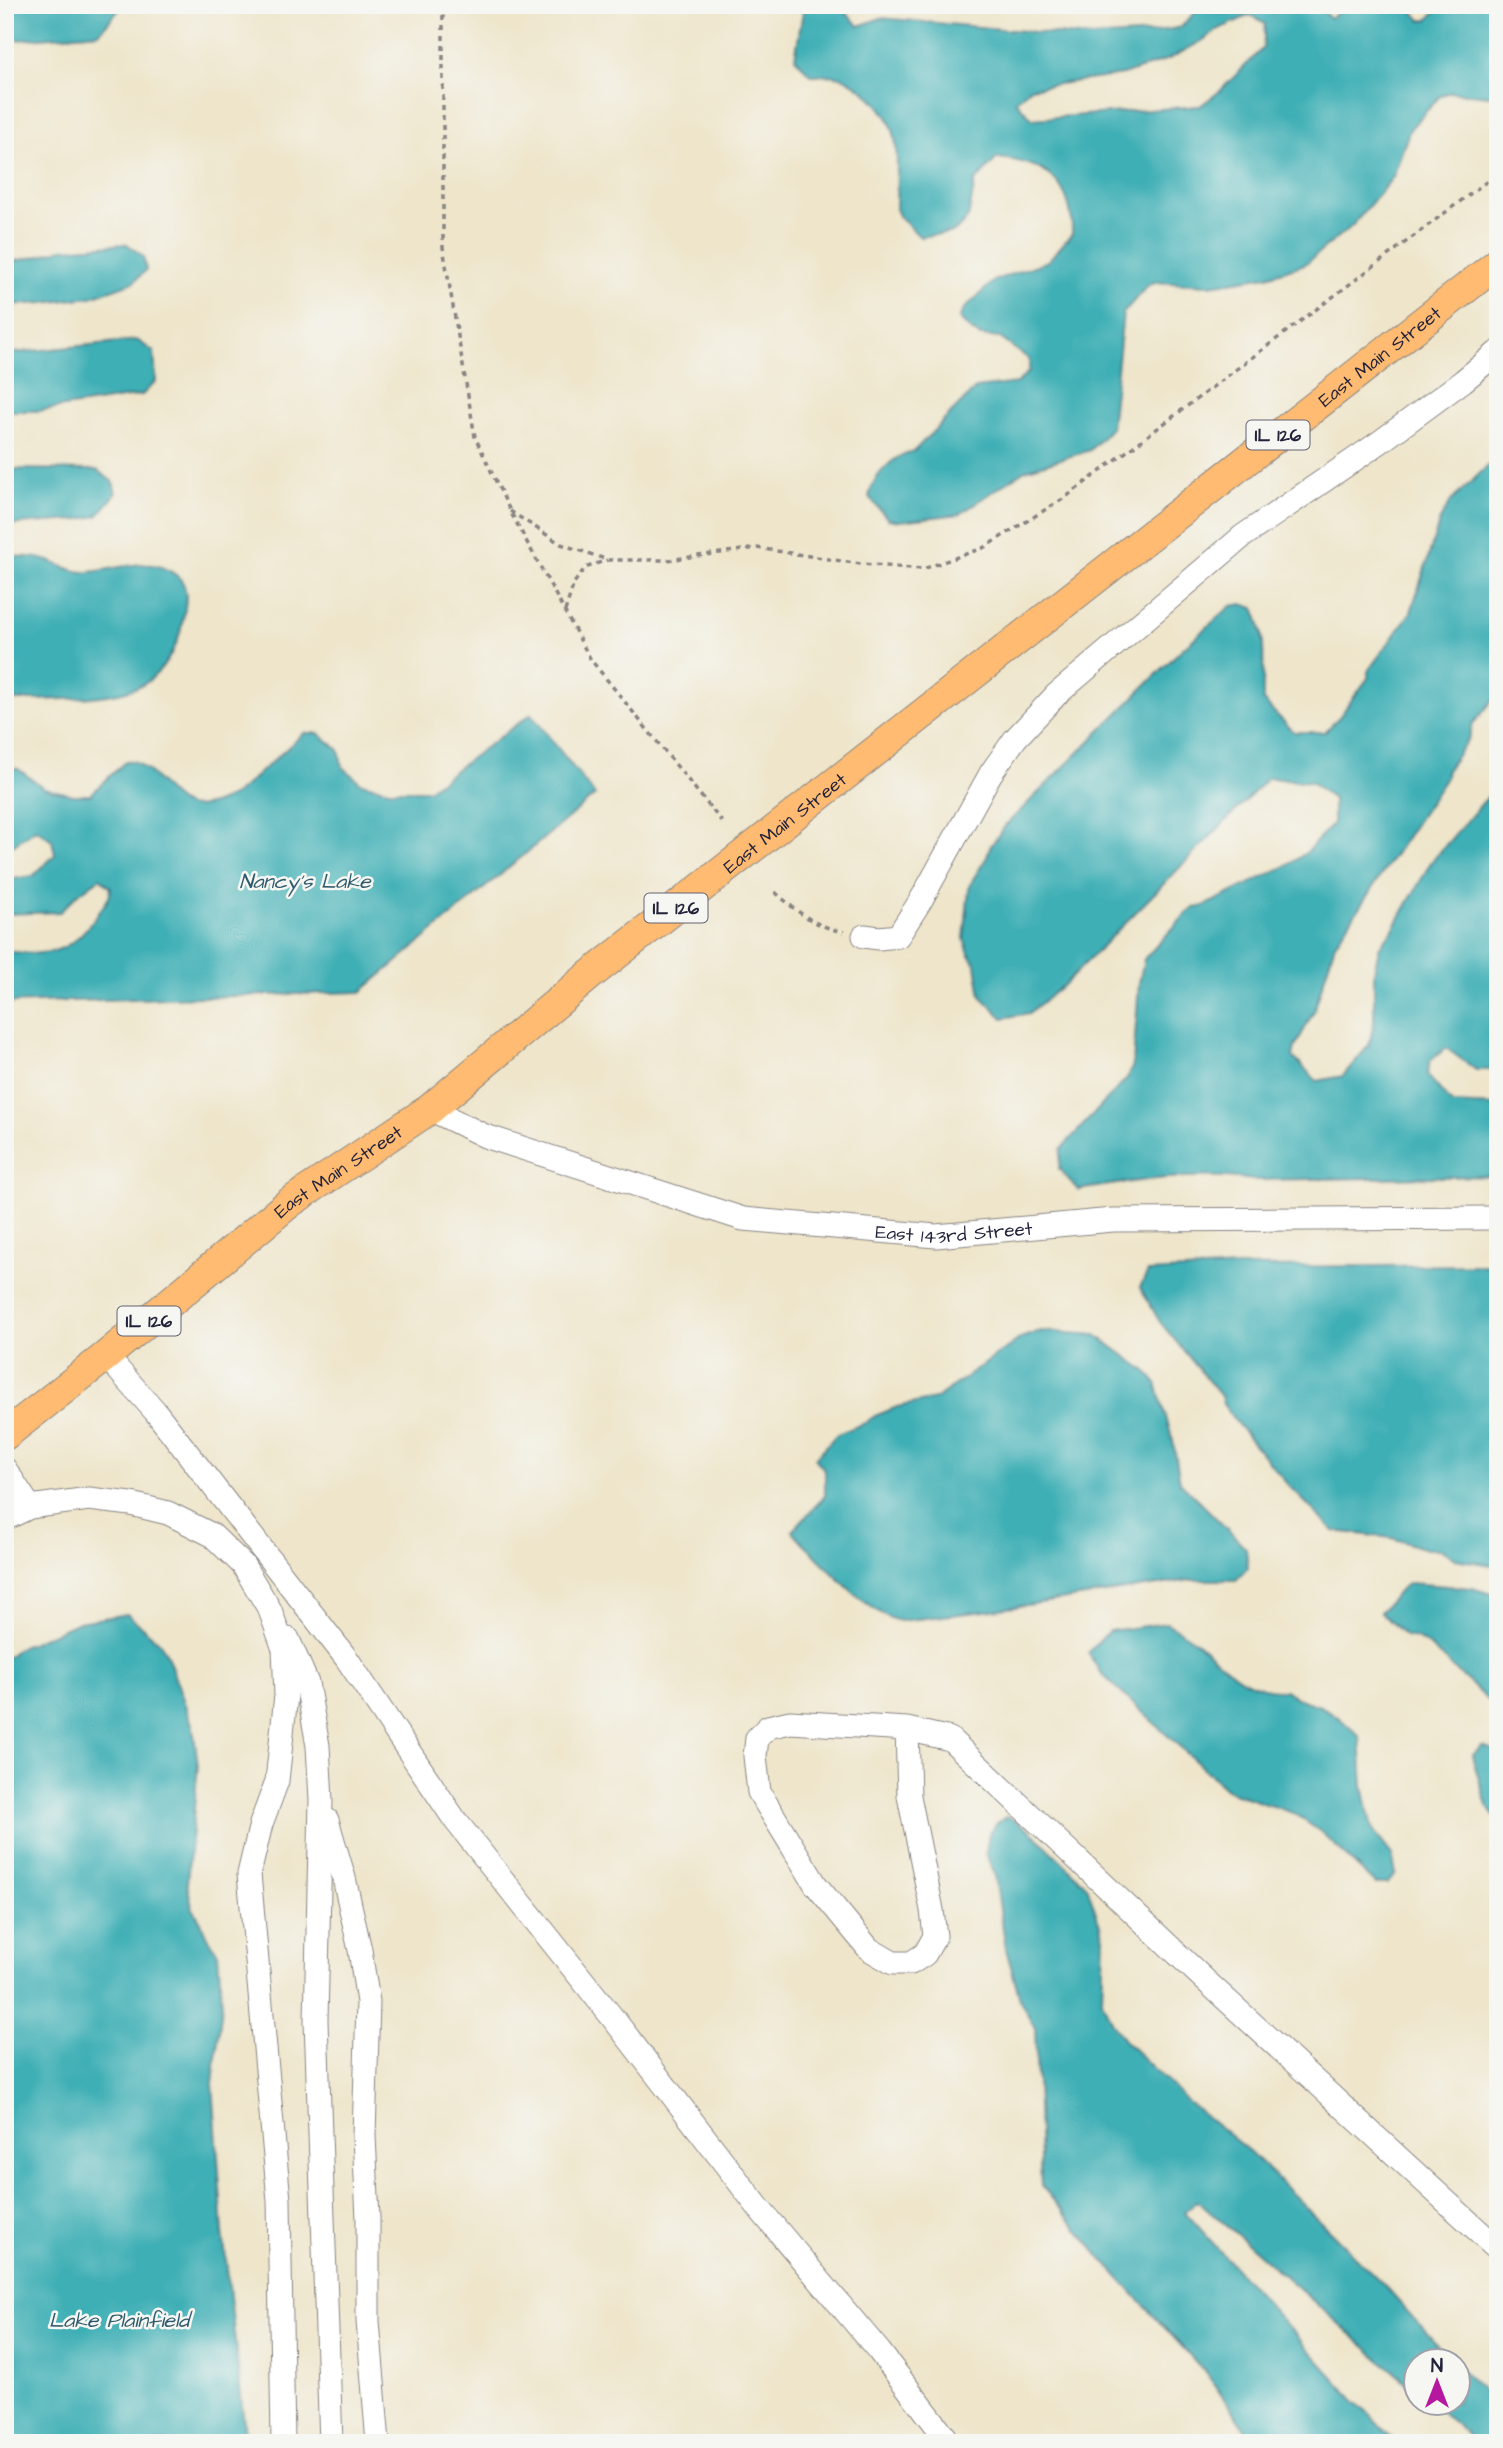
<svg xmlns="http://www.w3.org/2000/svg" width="1503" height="2448" viewBox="0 0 1503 2448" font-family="'Architects Daughter',sans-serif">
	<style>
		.water { fill: #3dafb5; stroke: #306878; stroke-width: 2; fill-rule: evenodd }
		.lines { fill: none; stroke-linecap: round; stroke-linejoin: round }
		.minor-casing { stroke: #888482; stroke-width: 25 }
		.major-casing { stroke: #888482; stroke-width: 32 }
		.path { stroke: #888482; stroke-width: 3.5; stroke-dasharray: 5 5; stroke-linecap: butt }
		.minor { stroke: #fff; stroke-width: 23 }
		.major { stroke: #febb71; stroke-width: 30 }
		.labels { text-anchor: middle; stroke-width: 5; stroke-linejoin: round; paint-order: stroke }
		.shield { fill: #f6f6f2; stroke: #626272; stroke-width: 2 }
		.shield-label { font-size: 18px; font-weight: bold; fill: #22223b }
		.street-label { font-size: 19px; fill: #22223b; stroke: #f6f6f2 }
		.water-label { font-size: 21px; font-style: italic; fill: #2d5a6c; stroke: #f6f6f2 }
	</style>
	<rect width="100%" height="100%" fill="#f6f6f2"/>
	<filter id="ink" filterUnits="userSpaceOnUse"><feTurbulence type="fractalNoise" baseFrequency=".0143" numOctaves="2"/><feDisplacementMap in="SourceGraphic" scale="14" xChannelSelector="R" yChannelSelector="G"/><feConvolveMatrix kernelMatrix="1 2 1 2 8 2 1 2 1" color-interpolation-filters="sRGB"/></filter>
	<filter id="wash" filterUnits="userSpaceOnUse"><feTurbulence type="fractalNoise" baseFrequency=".00686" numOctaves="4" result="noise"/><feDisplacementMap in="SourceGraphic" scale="28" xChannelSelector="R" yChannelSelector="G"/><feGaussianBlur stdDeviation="1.57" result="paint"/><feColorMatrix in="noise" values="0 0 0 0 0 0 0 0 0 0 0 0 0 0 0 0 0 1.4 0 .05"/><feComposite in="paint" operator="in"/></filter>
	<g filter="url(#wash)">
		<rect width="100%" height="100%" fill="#eee5ca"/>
		<g class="water">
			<path d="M5,5H119L118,11L99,33L5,41Z"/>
			<path d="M804,5H846L847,14L859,26L881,18L1090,37L1153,33L1181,27L1202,5H1317L1330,18L1349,5H1407L1421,20H1428L1441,5H1498V97L1451,92L1441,95L1410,129L1393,177L1353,225L1305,264L1267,276L1224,283L1208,285L1154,282L1146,287L1123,313L1111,428L1090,450L1025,470L960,514L900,521L888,519L869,497C872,476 894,455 914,451L976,388L1017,383L1029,371V359L1000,338L981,336L971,331L959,318L964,309L995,280L1048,261L1072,234C1073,183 1046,162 997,158L975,182L968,218L954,232L920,237L899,216L896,209C896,186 899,160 895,138C892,115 868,91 848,80C838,74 823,75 811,75L795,58ZM1250,15L1265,24L1263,48L1220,91L1200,106L1032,119L1016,101L1030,88L1123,75L1171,58L1202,41L1219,29Z"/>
			<path d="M127,244L143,256L146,270L134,282L91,297L44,303L5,305V263L44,255L62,249Z"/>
			<path d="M137,340L154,352L156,381L142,395L38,411H5V354Z"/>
			<path d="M1498,456V694L1473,724L1469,738L1447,770L1445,779L1335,944L1314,1011L1295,1047L1293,1057L1317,1081L1343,1076L1369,1045L1374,1023V972L1379,948L1392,931L1431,862L1498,785V1070H1476L1446,1048L1430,1061L1427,1075L1452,1104L1498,1106V1176L1254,1180C1196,1171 1135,1181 1078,1190L1059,1169L1061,1149L1128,1077L1133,1065L1139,983L1144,959L1187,913L1194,908L1204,906L1290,864L1307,852L1333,823V799L1311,782L1268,778L1065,984L1029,1013L1003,1018L981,996L976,965L969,953L964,939L969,889L973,879L987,857L990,847L1006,825L1181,650L1231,606L1243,604L1254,608C1268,637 1262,670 1263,701L1294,732H1325L1339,717L1368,678V671L1411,612L1440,520L1451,501Z"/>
			<path d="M5,469L97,470L113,482L116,494L97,516L76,520L5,525Z"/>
			<path d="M5,556C17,557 31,556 42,559C59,563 71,573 88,572C118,570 149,554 176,575C190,585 186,604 183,619C179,643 170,662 151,679C126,702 39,700 5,700Z"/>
			<path d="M531,714L595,795L361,992L5,1003V951C50,956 69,955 96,916C102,907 110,900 111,888L100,878L77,895L60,912L5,914V880L33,876L55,855L52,840L36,829L5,850V767L18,769L44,788L73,795H90L126,761C135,760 139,764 146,769C159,779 168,796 183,804C197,812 223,801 236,794L304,733H318L339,750L342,766L361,783L389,790H428Z"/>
			<path d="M1498,1265V1566L1455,1559L1440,1549H1426L1392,1538L1334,1531L1288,1485L1235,1421L1223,1404L1221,1396L1160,1322L1140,1287L1148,1272L1239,1267Z"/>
			<path d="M1040,1331L1096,1335L1146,1371L1156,1383L1173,1441L1180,1482L1246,1548L1248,1568L1236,1580H1191L994,1610L900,1621C865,1613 818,1557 792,1531L825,1496V1470L815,1458L837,1434L865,1423L875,1416L897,1407L935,1399L1021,1338Z"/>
			<path d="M1409,1583L1472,1588L1498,1596V1706L1494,1705L1431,1648L1417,1638L1405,1636L1380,1612L1402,1588Z"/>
			<path d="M127,1614L159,1642L166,1652L193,1727L198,1765L187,1883L192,1907L201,1922L204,1931L218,1953L222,2005L213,2084L223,2232L246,2443H5V1659L17,1649L79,1622Z"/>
			<path d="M1167,1623C1176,1630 1186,1634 1195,1641C1224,1665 1243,1691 1285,1690C1295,1700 1307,1701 1320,1706C1336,1713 1347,1725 1360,1737L1363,1786L1372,1829L1392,1855L1396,1874L1387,1884H1375L1321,1832L1293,1813L1228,1791L1127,1698L1102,1674L1088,1653L1109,1631Z"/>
			<path d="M1482,1746L1498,1751V1822L1487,1806L1472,1756Z"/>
			<path d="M1007,1816L1029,1829L1087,1886L1104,1937L1102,2001L1112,2023L1124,2040L1188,2102L1250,2152L1380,2281L1451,2360H1416L1415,2390L1203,2205L1196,2201L1185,2212L1355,2401L1397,2443H1255L1206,2373L1102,2259L1041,2185L1035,2028L1021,2002L1006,1949L995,1876L986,1853L989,1834L998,1822Z"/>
			<path d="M1458,2367L1498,2406V2443H1476L1431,2403L1458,2402Z"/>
		</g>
	</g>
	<g filter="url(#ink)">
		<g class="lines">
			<defs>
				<g id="minor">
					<path d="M864,936L879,938L898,936L921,900L991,773L1015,739L1056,695L1243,536L1380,442L1463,381L1498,352"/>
					<path id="s1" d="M430,1109L485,1136L743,1219L936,1236L1113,1220L1498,1218"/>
					<path d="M106,1356L155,1411L347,1659L455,1820L616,2022L762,2212L879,2351L950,2443"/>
					<path d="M5,1469L30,1507"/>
					<path d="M5,1519L30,1507L89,1499L131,1504L168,1513L212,1535L243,1565L270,1610L284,1649L286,1695L277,1781L261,1824L249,1874L279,2200L283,2443"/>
					<path d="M288,1639L307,1683L318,1746L321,1800L316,2021L331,2443"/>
					<path d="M907,1729L909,1796L932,1910L935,1936L925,1954L911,1963H893L869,1949L816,1885L759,1792L755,1756L757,1738L768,1727L790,1722L907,1729L950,1739L1206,1981L1498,2249"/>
					<path d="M327,1820L344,1878L360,1950L368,2002L364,2136L368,2218V2321L378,2443"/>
				</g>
				<g id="major">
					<path id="s2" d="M5,1435L106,1356L289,1203L430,1109L590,975L1498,263"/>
				</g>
			</defs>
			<use href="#minor" class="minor-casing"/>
			<use href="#major" class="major-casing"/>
			<g class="path">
				<path d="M443,5V247L475,437L510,511L591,660L722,822"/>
				<path d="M510,511L561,544L608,560H668L757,548L861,564L923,569L983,548L1066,497L1498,173"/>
				<path d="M565,611L574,583L585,568L607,560"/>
				<path d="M775,892C798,912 813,926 844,932"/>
			</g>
			<use href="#minor" class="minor"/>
			<use href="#major" class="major"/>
		</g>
	</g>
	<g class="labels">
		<g class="shield">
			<rect x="1246.5" y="420.5" width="63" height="29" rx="5"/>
			<rect x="644.5" y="893.5" width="63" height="29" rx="5"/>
			<rect x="117.5" y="1306.5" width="63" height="29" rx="5"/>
		</g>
		<g class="shield-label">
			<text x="1278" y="441">IL 126</text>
			<text x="676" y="914">IL 126</text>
			<text x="149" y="1327">IL 126</text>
		</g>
		<g class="street-label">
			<text dy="7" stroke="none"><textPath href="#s2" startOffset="1748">East Main Street</textPath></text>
			<text dy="7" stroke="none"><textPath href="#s2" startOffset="992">East Main Street</textPath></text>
			<text dy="7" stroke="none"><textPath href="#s2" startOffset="425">East Main Street</textPath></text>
			<text dy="7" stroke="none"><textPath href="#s1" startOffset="544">East 143rd Street</textPath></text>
		</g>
		<g class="water-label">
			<text x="305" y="888">Nancy's Lake</text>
			<text x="119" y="2327">Lake Plainfield</text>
		</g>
	</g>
	<rect width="1503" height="2448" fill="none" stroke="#f6f6f2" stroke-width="28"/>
	<g transform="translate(1437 2382)"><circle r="33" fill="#f6f6f2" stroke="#a1a1a9" stroke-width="2"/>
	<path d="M0-5L12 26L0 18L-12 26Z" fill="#b5179e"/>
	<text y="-10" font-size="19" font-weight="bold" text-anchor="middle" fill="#22223b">N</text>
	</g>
</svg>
